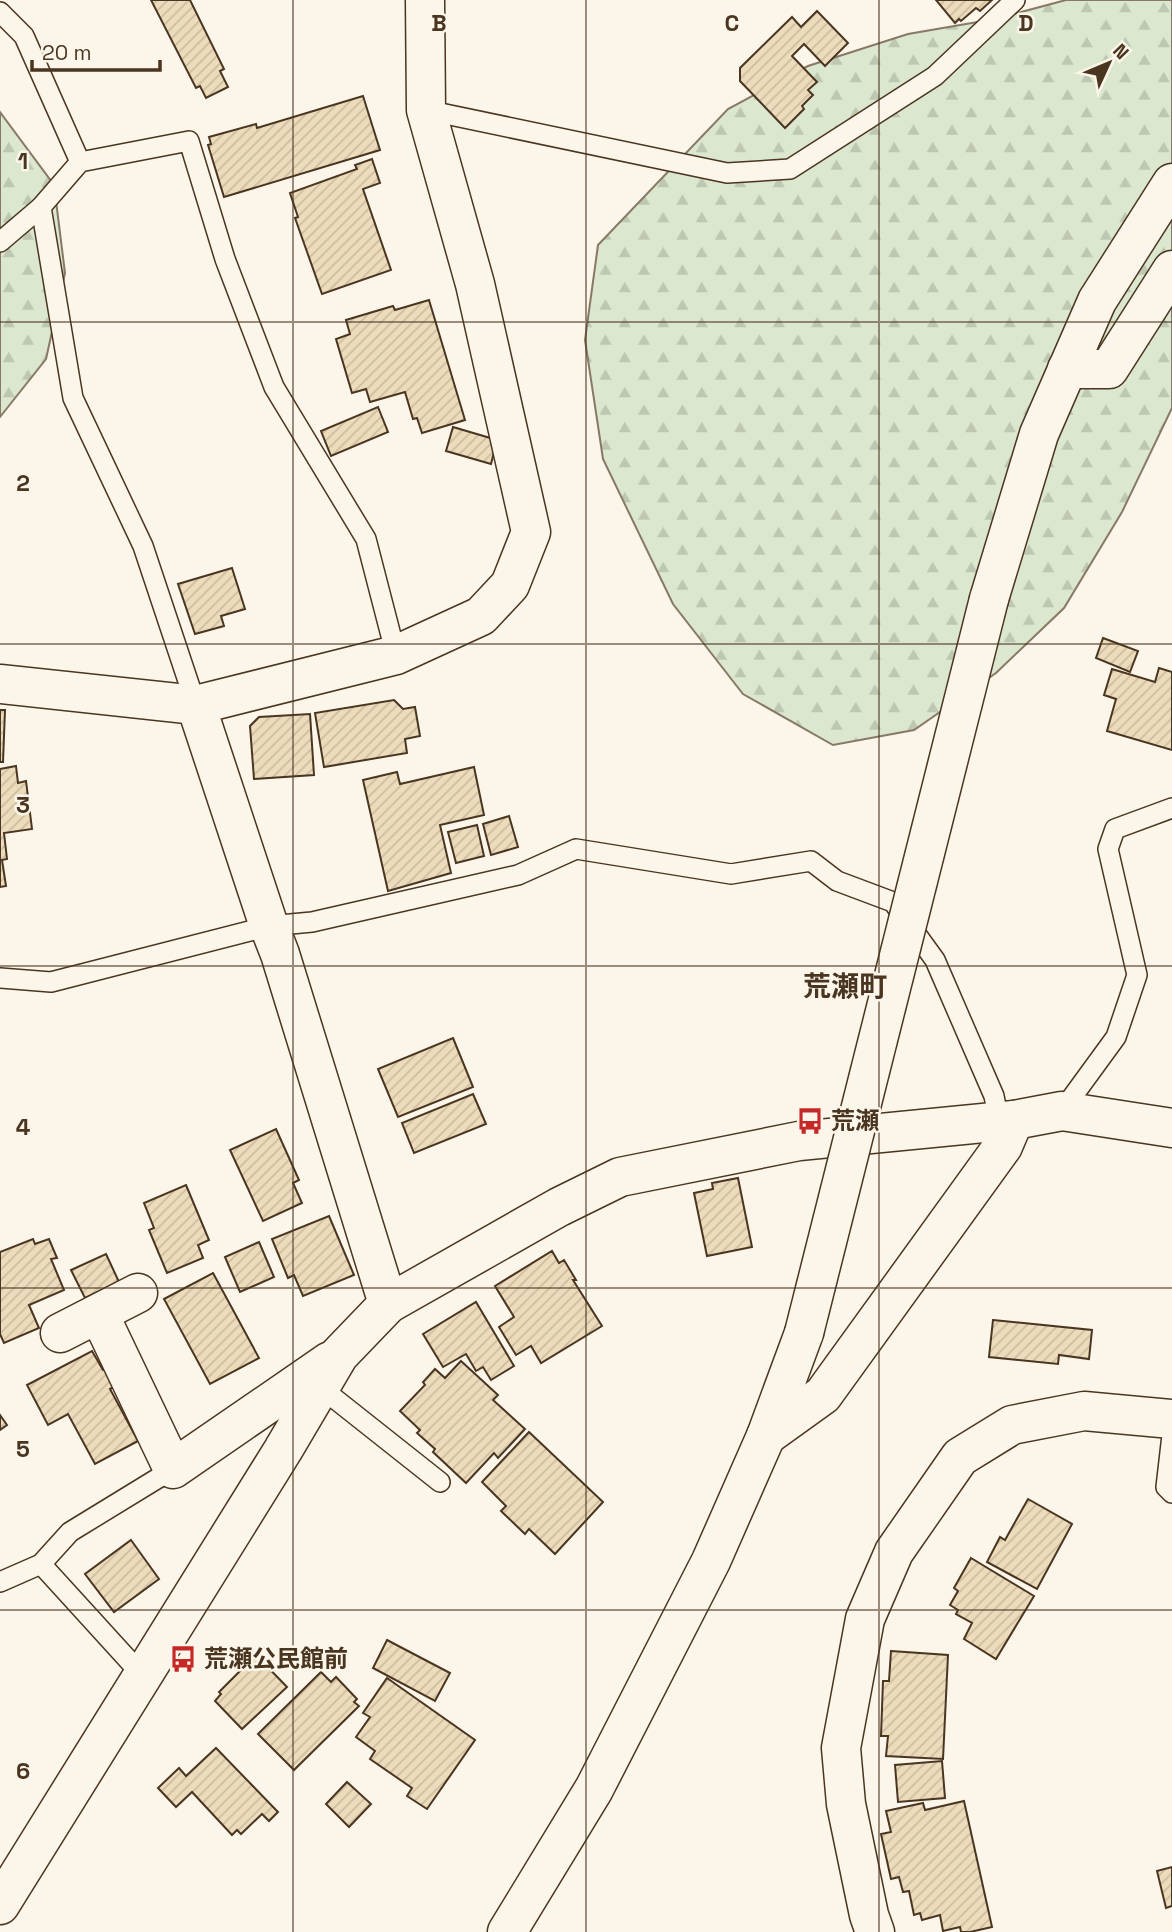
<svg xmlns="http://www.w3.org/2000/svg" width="1172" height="1932" viewBox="0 0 1172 1932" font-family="'Space Grotesk','Noto Sans JP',sans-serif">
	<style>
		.forest { fill: url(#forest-firs); stroke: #887966; stroke-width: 2 }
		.building { fill: url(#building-hatch); stroke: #4a3520; stroke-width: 2 }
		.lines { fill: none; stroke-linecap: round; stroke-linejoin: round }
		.service-casing { stroke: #4a3520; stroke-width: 22 }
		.minor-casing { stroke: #4a3520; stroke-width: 41 }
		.tertiary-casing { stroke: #4a3520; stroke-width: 41 }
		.service { stroke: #fbf6e9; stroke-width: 19 }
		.minor { stroke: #fbf6e9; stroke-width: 38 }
		.tertiary { stroke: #fbf6e9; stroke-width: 38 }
		.tertiary-bridge-casing { stroke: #4a3520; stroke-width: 41; stroke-linecap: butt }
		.tertiary-bridge { stroke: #fbf6e9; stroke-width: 38 }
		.grid { fill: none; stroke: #4a3520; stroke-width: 2; stroke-opacity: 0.55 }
		.labels { text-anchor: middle; stroke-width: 5; stroke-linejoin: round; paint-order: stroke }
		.poi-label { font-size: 24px; font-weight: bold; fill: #4a3520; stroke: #fbf6e9; text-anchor: start }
		.quarter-label { font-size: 28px; font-weight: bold; fill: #4a3520; stroke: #fbf6e9 }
		.grid-label { font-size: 23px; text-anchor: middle; font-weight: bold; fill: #4a3520; stroke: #fbf6e9; stroke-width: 5; stroke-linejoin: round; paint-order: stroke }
	</style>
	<defs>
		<pattern id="forest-firs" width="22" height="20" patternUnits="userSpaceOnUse" patternTransform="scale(1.75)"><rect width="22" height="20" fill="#dce7d0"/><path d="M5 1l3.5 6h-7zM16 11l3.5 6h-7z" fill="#bec7b2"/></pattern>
		<pattern id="building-hatch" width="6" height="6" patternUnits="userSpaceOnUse" patternTransform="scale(1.75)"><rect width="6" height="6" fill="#ecdcbc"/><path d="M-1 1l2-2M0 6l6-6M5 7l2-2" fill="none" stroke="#ccbda1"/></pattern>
	</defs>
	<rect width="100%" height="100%" fill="#fbf6e9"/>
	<g class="forest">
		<path d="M1066,0H1172V408L1122,512L1064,608L996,673L914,730L833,745L743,694L673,604L603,459L585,340L598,245L728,109L808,66L908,34L995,19Z"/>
		<path d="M0,112L54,185L65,273L46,359L0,417Z"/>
	</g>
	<g class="building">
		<path d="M151,0H190L224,69L220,71L228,87L206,98L200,86L196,88Z"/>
		<path d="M936,0H992L980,11L976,8L961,21L959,19L955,23Z"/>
		<path d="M817,11L848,43L825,66L804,44L792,56L817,82L808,90L813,95L802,106L804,109L785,128L740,81V68L792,17L801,27Z"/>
		<path d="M363,96L380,150L224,197L208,145L211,144L209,137L256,124L257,128Z"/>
		<path d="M372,159L380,183L363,189L391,270L322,294L295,218L298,217L290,193L357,169L355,165Z"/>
		<path d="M429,300L465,420L422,433L417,418L413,419L405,392L370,402L366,389L352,393L336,339L350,334L346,320L393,306L395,310Z"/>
		<path d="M378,407L388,432L331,456L321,431Z"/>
		<path d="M453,427L497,440L491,464L446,451Z"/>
		<path d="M232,568L245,609L221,616L224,626L195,634L178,584Z"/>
		<path d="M1103,638L1138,651L1130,672L1096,658Z"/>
		<path d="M1159,668L1172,672V750L1107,731L1116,699L1104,695L1112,669L1155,682Z"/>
		<path d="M394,700L403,709L415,707L420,736L405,739L407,753L324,767L315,713Z"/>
		<path d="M0,710H5L3,762H0Z"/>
		<path d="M310,714L314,775L254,779L250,726L259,717Z"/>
		<path d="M16,766L18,783L26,781L32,829L4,833L7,859L2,860L6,886L0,887V769Z"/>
		<path d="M474,767L484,815L440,825L451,873L388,891L363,780L397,772L400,784Z"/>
		<path d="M509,816L518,847L491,855L483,824Z"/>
		<path d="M477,825L484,856L456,863L448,832Z"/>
		<path d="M453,1038L473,1087L398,1117L378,1069Z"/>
		<path d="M473,1094L486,1124L414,1153L402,1123Z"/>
		<path d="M276,1129L299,1180L293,1183L302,1203L263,1221L230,1150Z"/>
		<path d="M738,1178L752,1247L707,1256L694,1193L713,1189L712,1183Z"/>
		<path d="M186,1185L209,1240L198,1245L203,1258L167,1273L149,1230L154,1228L144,1203Z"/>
		<path d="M329,1216L354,1275L303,1296L294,1275L288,1278L272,1239Z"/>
		<path d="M33,1239L35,1244L49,1239L57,1258L51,1259L64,1290L29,1305L39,1328L4,1343L0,1334V1252Z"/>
		<path d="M259,1242L274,1277L240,1292L225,1257Z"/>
		<path d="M552,1251L559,1263L564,1260L576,1280H573L602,1326L541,1363L531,1346L516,1355L499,1327L514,1317L495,1286Z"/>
		<path d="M106,1254L119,1282L85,1298L71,1270Z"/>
		<path d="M213,1273L259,1358L210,1384L164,1299Z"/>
		<path d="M476,1302L514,1366L491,1380L483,1367L476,1371L466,1354L443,1367L423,1334Z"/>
		<path d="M993,1320L1092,1330L1089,1359L1059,1355L1058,1364L989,1357Z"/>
		<path d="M92,1351L103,1370L107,1368L116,1386L110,1389L138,1441L95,1464L68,1414L48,1425L27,1385Z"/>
		<path d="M461,1361L498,1395L493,1400L525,1429L498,1458L494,1453L466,1483L433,1452L435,1449L417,1433L420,1430L400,1411L425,1385L423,1382L435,1369L445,1378Z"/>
		<path d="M0,1415L7,1425L0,1430Z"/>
		<path d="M529,1432L603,1502L555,1554L529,1529L525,1534L501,1511L506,1506L482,1482Z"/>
		<path d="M1028,1499L1072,1524L1037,1589L987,1562L1000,1537L1005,1540Z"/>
		<path d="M131,1540L159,1579L114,1612L85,1574Z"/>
		<path d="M971,1558L1034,1596L996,1659L964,1639L972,1623L956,1614L958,1610L950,1605L958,1591L954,1588Z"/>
		<path d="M387,1640L450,1673L435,1701L373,1668Z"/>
		<path d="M891,1651L948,1655L943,1759L886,1756L888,1736H881L883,1681H889Z"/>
		<path d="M256,1655L287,1687L242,1729L215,1701L221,1694L219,1692Z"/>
		<path d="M321,1672L331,1682L336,1677L357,1699L354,1702L359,1706L294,1770L258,1734Z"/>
		<path d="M387,1678L475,1740L427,1809L407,1796L412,1788L370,1759L375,1751L356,1737L370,1717L363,1713Z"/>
		<path d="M216,1748L278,1812L269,1821L262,1814L241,1834L237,1830L232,1835L192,1792L176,1807L158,1788L179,1768L186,1776Z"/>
		<path d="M942,1761L945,1798L898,1802L895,1765Z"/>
		<path d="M347,1782L371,1804L349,1827L326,1804Z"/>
		<path d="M964,1801L992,1927L970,1932H961L960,1927L943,1931L940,1915L922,1920L920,1913L914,1915L909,1891L903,1892L899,1877L891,1879L881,1834L891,1832L886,1811L923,1803L925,1810Z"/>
		<path d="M1172,1867V1906L1166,1908L1157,1871Z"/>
	</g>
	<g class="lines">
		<defs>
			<g id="service">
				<path d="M0,12L24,36L80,162"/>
				<path d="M426,110L727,173L790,169L935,76L1015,0"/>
				<path d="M0,242L41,207"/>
				<path d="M196,705L143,546L73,398L41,207L80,162L189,141L225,259L274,387L366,539L396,655"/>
				<path d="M0,978L51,982L269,926L312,922L518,875L576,849L731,874L811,861L837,881L893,902L935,960L994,1096L999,1122"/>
				<path d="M1062,1111L1116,1037L1137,975L1108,849L1115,829L1172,808"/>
				<path d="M320,1387L440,1482"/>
				<path d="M1172,1435L1166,1487L1172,1493"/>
				<path d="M41,1564L143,1676"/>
				<path d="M0,1582L41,1564L70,1532L173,1469"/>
			</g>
			<g id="minor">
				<path d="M1067,369H1109L1172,270"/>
				<path d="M0,684L196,705L396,655L481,616L510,585L531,532L475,284L426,110L425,0"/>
				<path d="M196,705L269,926L280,954L388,1304"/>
				<path d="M99,1314L173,1469L330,1361"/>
				<path d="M60,1333L138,1293"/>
				<path d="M766,1436L823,1395L1003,1146L1014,1120"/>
				<path d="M0,1905L283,1450L339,1355L388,1304L559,1207L620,1177L799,1141L1014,1120L1062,1111L1172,1128"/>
				<path d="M875,1932L869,1915L846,1804L841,1748L865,1619L894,1552L960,1457L1012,1425L1084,1411L1172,1419"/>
			</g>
			<g id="tertiary">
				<path d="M989,599L1039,434L1097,301L1172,183"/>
				<path d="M507,1932L594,1789L711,1561L766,1436L804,1333"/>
			</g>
		</defs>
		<use href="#service" class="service-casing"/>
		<use href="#minor" class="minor-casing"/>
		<use href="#tertiary" class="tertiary-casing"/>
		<use href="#service" class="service"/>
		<use href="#minor" class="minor"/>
		<use href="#tertiary" class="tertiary"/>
		<defs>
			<path id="tertiary-bridge" d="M804,1333L989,599"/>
		</defs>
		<use href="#tertiary-bridge" class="tertiary-bridge-casing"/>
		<use href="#tertiary-bridge" class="tertiary-bridge"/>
	</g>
	<path class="grid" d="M293,0V1932M586,0V1932M879,0V1932M0,322H1172M0,644H1172M0,966H1172M0,1288H1172M0,1610H1172"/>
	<defs>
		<symbol id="bus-bare" viewBox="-9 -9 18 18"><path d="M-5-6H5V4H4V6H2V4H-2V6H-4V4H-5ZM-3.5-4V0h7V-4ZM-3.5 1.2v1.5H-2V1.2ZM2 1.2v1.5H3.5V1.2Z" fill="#c62828" stroke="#fbf6e9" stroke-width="2.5" paint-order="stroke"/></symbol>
	</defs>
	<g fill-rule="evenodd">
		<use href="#bus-bare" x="791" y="1102" width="38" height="38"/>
		<use href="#bus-bare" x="164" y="1640" width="38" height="38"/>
	</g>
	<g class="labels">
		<g class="poi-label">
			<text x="831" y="1129">荒瀬</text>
			<text x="204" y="1667">荒瀬公民館前</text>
		</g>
		<g class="quarter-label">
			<text x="845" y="996">荒瀬町</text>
		</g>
	</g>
	<g class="grid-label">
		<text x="439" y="31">B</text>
		<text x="732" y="31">C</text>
		<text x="1026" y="31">D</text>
		<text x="23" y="169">1</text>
		<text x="23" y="491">2</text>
		<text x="23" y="813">3</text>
		<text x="23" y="1135">4</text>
		<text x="23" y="1457">5</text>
		<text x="23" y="1779">6</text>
	</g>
	<g transform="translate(1109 63) rotate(46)" stroke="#fbf6e9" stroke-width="5" paint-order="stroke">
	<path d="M0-5L12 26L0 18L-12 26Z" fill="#4a3520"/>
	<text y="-10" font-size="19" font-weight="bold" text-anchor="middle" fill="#4a3520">N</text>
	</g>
	<path d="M32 60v10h128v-10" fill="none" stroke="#4a3520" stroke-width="3.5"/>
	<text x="42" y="60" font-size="21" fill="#4a3520" stroke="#fbf6e9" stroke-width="5" paint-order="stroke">20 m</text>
</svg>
